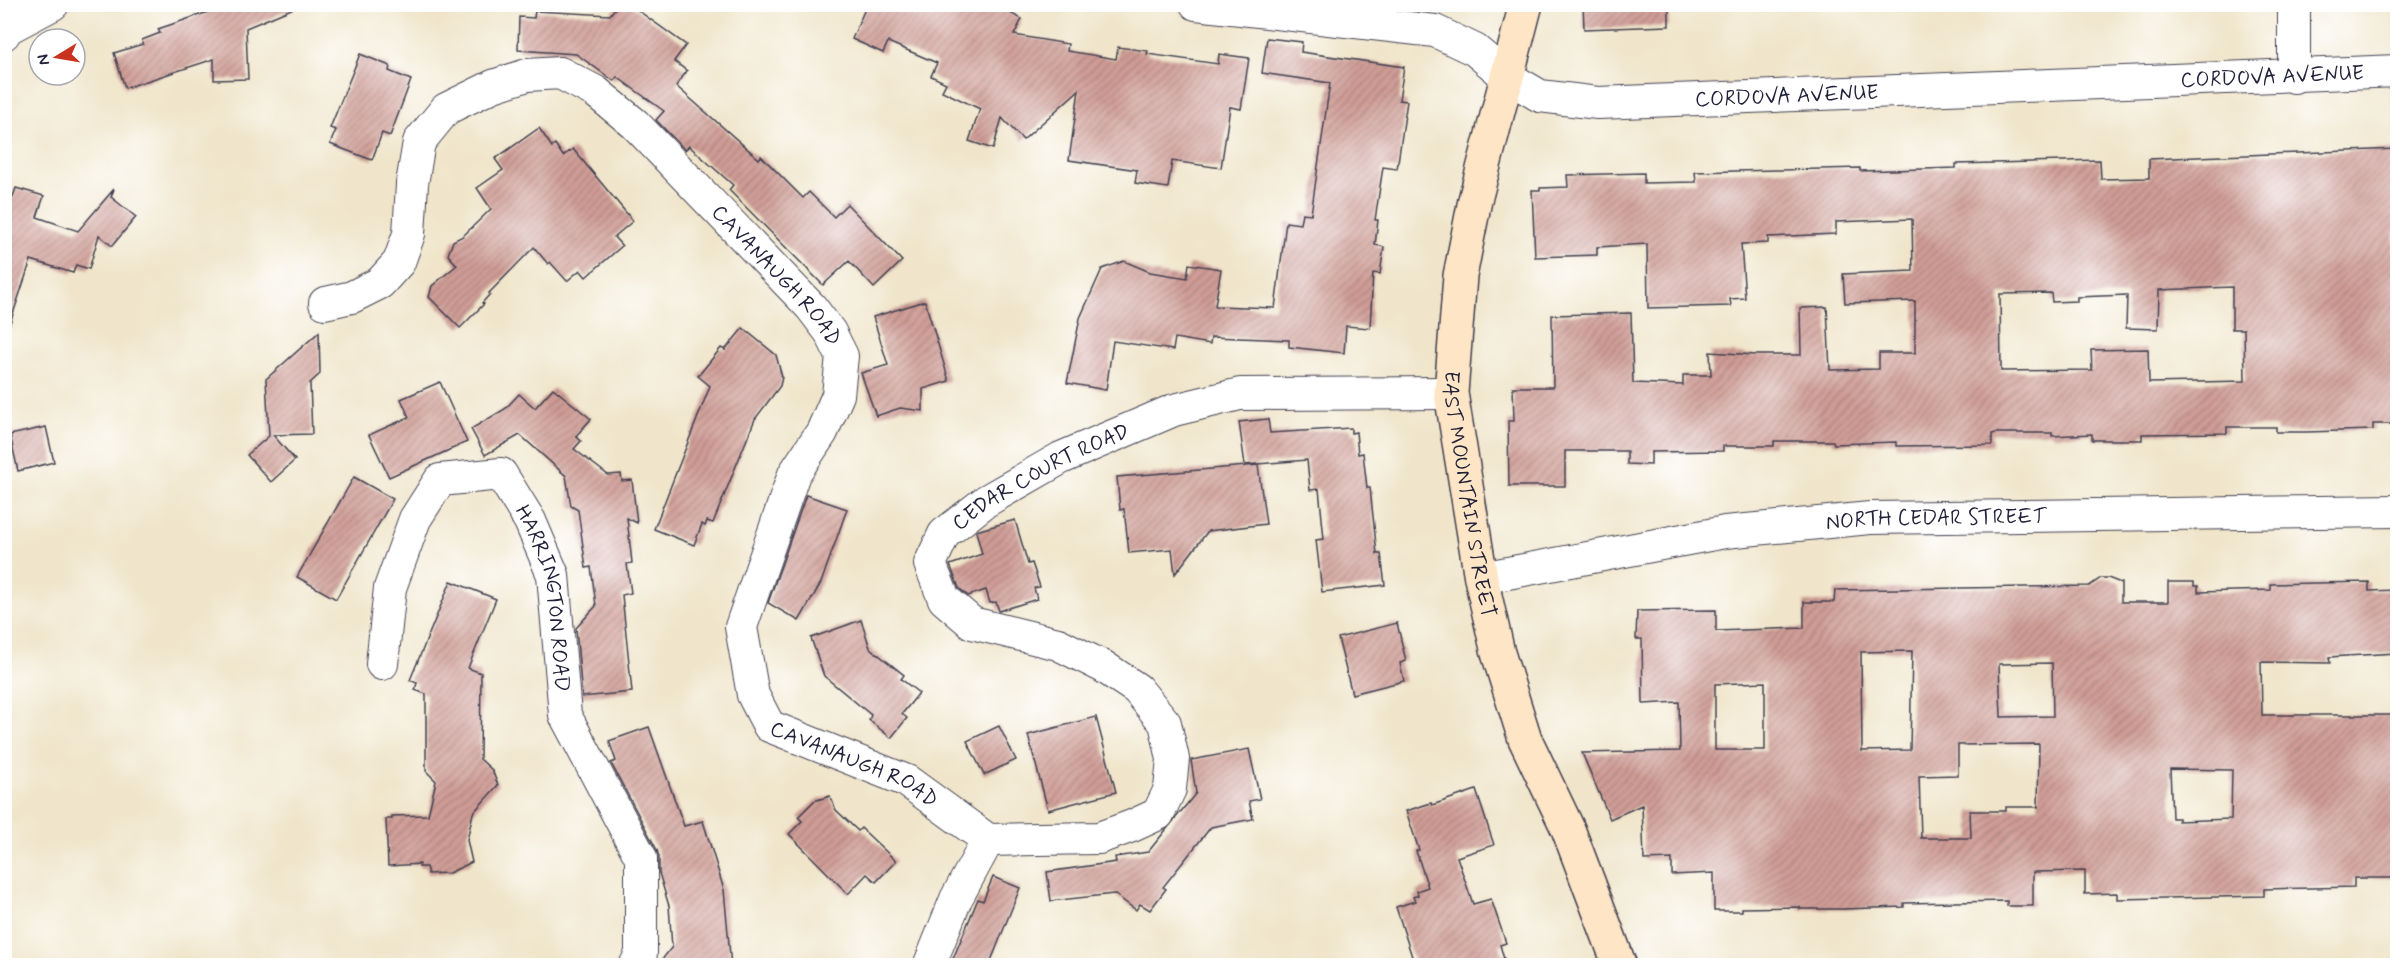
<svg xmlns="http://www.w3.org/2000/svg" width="2402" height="970" viewBox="0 0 2402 970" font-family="Mynerve,sans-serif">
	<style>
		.building { fill: url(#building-hatch); fill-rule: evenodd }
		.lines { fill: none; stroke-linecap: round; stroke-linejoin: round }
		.street-casing { stroke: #413f50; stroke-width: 34 }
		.secondary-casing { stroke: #413f50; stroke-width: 36 }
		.street { stroke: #fff; stroke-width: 32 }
		.secondary { stroke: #fde5c5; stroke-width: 33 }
		.labels { text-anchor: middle; stroke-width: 5; stroke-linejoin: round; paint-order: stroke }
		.street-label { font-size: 21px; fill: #22223b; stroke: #fff }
	</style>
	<defs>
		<pattern id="building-hatch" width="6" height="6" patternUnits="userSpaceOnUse" patternTransform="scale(1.5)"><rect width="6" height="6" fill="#d09d96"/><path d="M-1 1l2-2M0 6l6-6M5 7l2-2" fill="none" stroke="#a8807c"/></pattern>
	</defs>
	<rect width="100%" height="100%" fill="#fff"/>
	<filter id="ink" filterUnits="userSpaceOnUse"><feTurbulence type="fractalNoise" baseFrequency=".0167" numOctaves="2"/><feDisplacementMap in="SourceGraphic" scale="12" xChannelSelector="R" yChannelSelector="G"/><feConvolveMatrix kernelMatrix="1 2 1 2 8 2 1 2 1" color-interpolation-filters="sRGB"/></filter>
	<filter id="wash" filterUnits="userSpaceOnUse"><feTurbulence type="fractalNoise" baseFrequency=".008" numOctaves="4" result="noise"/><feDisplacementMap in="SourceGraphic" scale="24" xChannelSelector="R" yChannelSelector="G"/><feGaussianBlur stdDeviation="1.35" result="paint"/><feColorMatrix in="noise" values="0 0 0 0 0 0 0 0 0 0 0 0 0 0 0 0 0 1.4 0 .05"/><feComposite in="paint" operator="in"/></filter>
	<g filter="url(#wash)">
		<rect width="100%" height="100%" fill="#f0e5ca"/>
		<g id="blocks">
			<g class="building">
				<path d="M212,4L301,5L246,28L248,79L214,80V59L125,88L114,53L143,44L142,40L160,33L158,29L214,10Z"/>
				<path d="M618,4H629L686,45L674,61L687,71L676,86L759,159L761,156L803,198L809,192L834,217L847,204L902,261L874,288L849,261L823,285L729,190L733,185L689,146L685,150L656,120L664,111L617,77L614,81L576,54L518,50L519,17L534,18L535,11L610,15Z"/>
				<path d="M867,4H992L1022,19L1014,35L1068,44L1067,51L1116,59L1118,47L1148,51L1147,54L1218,64L1219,54L1249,58L1241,109L1230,107L1221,168L1172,161L1168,188L1135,183L1137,170L1069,160L1079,90L1023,140L1002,118L993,149L969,141L980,109L942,91L946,83L931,76L937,63L888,42L883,53L852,39Z"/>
				<path d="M1583,4H1669V26L1584,29Z"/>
				<path d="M1267,38L1302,42L1301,52L1404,67L1399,100L1407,101L1397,169L1383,167L1375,220H1378L1375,245L1384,247L1380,274L1373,273L1370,328L1346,326L1344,353L1289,347V340L1211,337L1210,344L1175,338L1173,350L1113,341L1106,390L1067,383L1080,318L1102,269L1124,261L1150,272L1187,278L1189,264L1221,269L1215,306L1275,308L1286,222L1300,224L1302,213L1311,214L1330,83L1262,73Z"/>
				<path d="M360,54L390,66L389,71L411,80L390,136L382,133L372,160L330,144L336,130L330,128Z"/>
				<path d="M539,128L552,147L555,144L563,156L573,149L633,221L614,237L622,246L586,277L580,270L567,281L550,262L548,264L534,247L489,293L490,294L482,303L484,304L460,328L429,297L432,286L457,265L448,255L453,241L463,236L491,209L477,188L503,170L495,159Z"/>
				<path d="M2397,149V225H2396V232H2394L2397,311V424H2373V430L2306,432H2276V427H2227V433L2142,434V440H2092V434L2052,436V433H1996L1992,434V445L1896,446V442L1834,444L1833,441H1774V446H1723V451L1651,452V465L1627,464V451H1565V486H1509L1508,421H1514L1513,387H1553L1552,315L1631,313L1633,383L1683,385V375H1711L1710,352L1756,355H1801L1800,308L1827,307L1830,370L1879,369V353H1915V301L1845,303L1843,274L1913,271L1912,219L1836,222V234L1768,237V243L1741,244L1745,298L1730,299L1731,306L1648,308L1647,244L1597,247V255L1535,257L1532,190H1540V188L1568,187L1567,175L1644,173V183L1696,182L1695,172L1860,168V171L1956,168V164L2100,160L2101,179L2149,178V159ZM2232,287V329H2244L2245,381L2149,383L2148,349L2091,350L2092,370L2001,371L2000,294L2051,293L2052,302L2077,301V297L2127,295L2126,328L2158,329L2159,290Z"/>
				<path d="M16,188L44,196L37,217L78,231L114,189L111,197L136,217L112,246L99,235L89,269L76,265L73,273L31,260L9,326L4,325V222Z"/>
				<path d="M925,301L949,381L923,389V411L900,408L876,416L861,373L888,365L873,317Z"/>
				<path d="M743,328L776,355L782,377L780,386L755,419L713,523L707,521L705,526L702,524L694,545L654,529L710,386L698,376L721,348L725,350Z"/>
				<path d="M319,332L320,374L310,383L312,434L273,435L295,460L271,482L247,455L269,436L266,379Z"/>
				<path d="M440,382L467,442L389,477L369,435L409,417L401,399Z"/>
				<path d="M553,388L591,419L576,436L581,441L574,449L608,475L621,474L622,481L632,480L637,523L627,518L632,563L627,564L631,593L622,595L632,692L582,697L576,628L596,606L591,567L586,568L578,510L571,506L566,476L520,435L485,455L471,429L505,409L519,394L535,408Z"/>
				<path d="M1268,419L1270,433L1351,428V433L1356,432L1358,454L1363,453L1367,488H1370L1377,554H1381L1385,585L1322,592L1316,540L1324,539L1319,489L1310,490L1307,460L1245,465L1239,422Z"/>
				<path d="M46,427L54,462L18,471L10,435Z"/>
				<path d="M1258,465L1266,524L1208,531L1175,574L1172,549L1129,553L1124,509L1120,510L1117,477Z"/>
				<path d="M354,477L393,499L336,599L297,577Z"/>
				<path d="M806,495L847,509L821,583L799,621L768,603Z"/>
				<path d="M1015,520L1028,564L1032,563L1040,587L1034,588L1037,599L999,611L996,602L990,603L986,590L968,596L959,588L950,565L982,554L976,531Z"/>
				<path d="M2101,578H2108L2121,583V602H2168V582H2194V586H2198V592L2271,590V584L2369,582V591L2397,590V653L2329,657L2330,663L2261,662L2262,715H2397V878H2354V887L2264,889V896L2117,899V893L2085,894V871L2033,872V906H2007V901L1904,903V907L1843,909H1800V907L1742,908V911H1714V873L1672,875V859L1644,860L1642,805L1610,819L1582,753L1680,751L1679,702L1643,704L1642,639H1636L1637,611L1716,610V631L1804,628V602H1834L1835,590L2089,586ZM1912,651L1910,750L1862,751L1861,652ZM2052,663L2053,716L2001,717L1999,664ZM1765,682V750H1715V684ZM2039,744L2038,807H2006V811H1970L1971,838H1921L1919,776L1958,775V745ZM2170,769L2232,770L2231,819L2178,821V818H2172Z"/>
				<path d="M451,581L496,599L468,668L481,673L480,759L492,770L498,785L473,813L467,840L472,862L449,873L428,874L426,867H419L420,864L388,866L386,819H392V816L428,815L436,781L426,771V694L415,690L417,683L410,680Z"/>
				<path d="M861,620L870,648L904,675L901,679L919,693L902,714L907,718L891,738L869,720L871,715L824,676L811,638Z"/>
				<path d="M1397,623L1406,661L1400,663L1404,681L1352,694L1338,638Z"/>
				<path d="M1096,717L1116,792L1048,810L1028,735Z"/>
				<path d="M999,726L1016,760L984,775L967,741Z"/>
				<path d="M649,727L684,826L703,821L724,890L731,966H657L672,947L669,906L659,873V857L657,850L612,765L611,763L616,761L609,741Z"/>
				<path d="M1249,749L1260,799L1249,801L1253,819L1211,827L1163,887L1166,889L1150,910L1140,904L1136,910L1114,894L1051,901L1047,872L1116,862L1115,857L1148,852L1196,793L1191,760Z"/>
				<path d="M1476,790L1494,845L1457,857L1473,904L1491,899L1506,943L1500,945L1506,966H1415L1396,907L1415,901L1413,897L1418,895L1417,891L1428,887L1416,851L1419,850L1406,811L1431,803L1432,805Z"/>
				<path d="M830,796L836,810L858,831L861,828L896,861L876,882L867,874L848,894L789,834L802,821L798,817L814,801Z"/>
				<path d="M993,877L1020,888L989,966H950L978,899L983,901Z"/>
			</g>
		</g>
	</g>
	<g filter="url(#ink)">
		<use href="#blocks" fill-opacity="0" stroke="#413f50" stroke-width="1.5"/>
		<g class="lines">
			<defs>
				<g id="street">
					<path id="s1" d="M1196,4L1435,31L1475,50L1506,76L1540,96L1598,103L2398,71"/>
					<path d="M4,34L6,29L53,4"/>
					<path d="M2294,77V4"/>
					<path id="s2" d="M325,303L352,297L380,283L399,262L409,234L412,184L419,142L446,109L493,86L527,75L560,73L596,92L635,124L811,307L830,332L842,356L838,395L822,432L794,474L741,627L753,695L769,726L907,781L988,840L956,899L929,966"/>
					<path id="s3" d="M1481,578L1725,532L1870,518L2398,511"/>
					<path id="s4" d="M382,664L390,588L415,519L440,480L501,474L530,521L553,575L565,715L641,858V954L635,966"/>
					<path id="s5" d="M988,840L1099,838L1132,826L1158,814L1170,789L1173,759L1165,723L1137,689L1104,667L1058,644L972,623L944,599L930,564L944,534L986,501L1061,458L1174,410L1240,394L1451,393"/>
				</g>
				<g id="secondary">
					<path id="s6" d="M1526,4L1475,200L1460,276L1451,393L1481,578L1498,653L1525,739L1568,829L1620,966"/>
				</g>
			</defs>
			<use href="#street" class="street-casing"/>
			<use href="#secondary" class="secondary-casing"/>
			<use href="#street" class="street"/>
			<use href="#secondary" class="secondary"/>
		</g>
	</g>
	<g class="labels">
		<g class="street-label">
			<text dy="7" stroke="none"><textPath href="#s1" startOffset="1098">CORDOVA AVENUE</textPath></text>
			<text dy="7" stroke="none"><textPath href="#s1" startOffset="612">CORDOVA AVENUE</textPath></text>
			<text dy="7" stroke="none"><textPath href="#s2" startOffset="672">CAVANAUGH ROAD</textPath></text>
			<text dy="7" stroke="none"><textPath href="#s5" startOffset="714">CEDAR COURT ROAD</textPath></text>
			<text dy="7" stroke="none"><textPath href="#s6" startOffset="500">EAST MOUNTAIN STREET</textPath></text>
			<text dy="7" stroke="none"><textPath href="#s3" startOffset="460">NORTH CEDAR STREET</textPath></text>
			<text dy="7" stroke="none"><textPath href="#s4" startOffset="392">HARRINGTON ROAD</textPath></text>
			<text dy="7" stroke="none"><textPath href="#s2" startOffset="1266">CAVANAUGH ROAD</textPath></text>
		</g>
	</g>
	<rect width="2402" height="970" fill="none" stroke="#fff" stroke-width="24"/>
	<g transform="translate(57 57) rotate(259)"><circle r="28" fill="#ffffff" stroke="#a7a7b1" stroke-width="1.5"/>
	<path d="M0-4.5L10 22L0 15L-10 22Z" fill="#c8321e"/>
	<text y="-9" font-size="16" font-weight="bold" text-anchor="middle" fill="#22223b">N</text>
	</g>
</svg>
